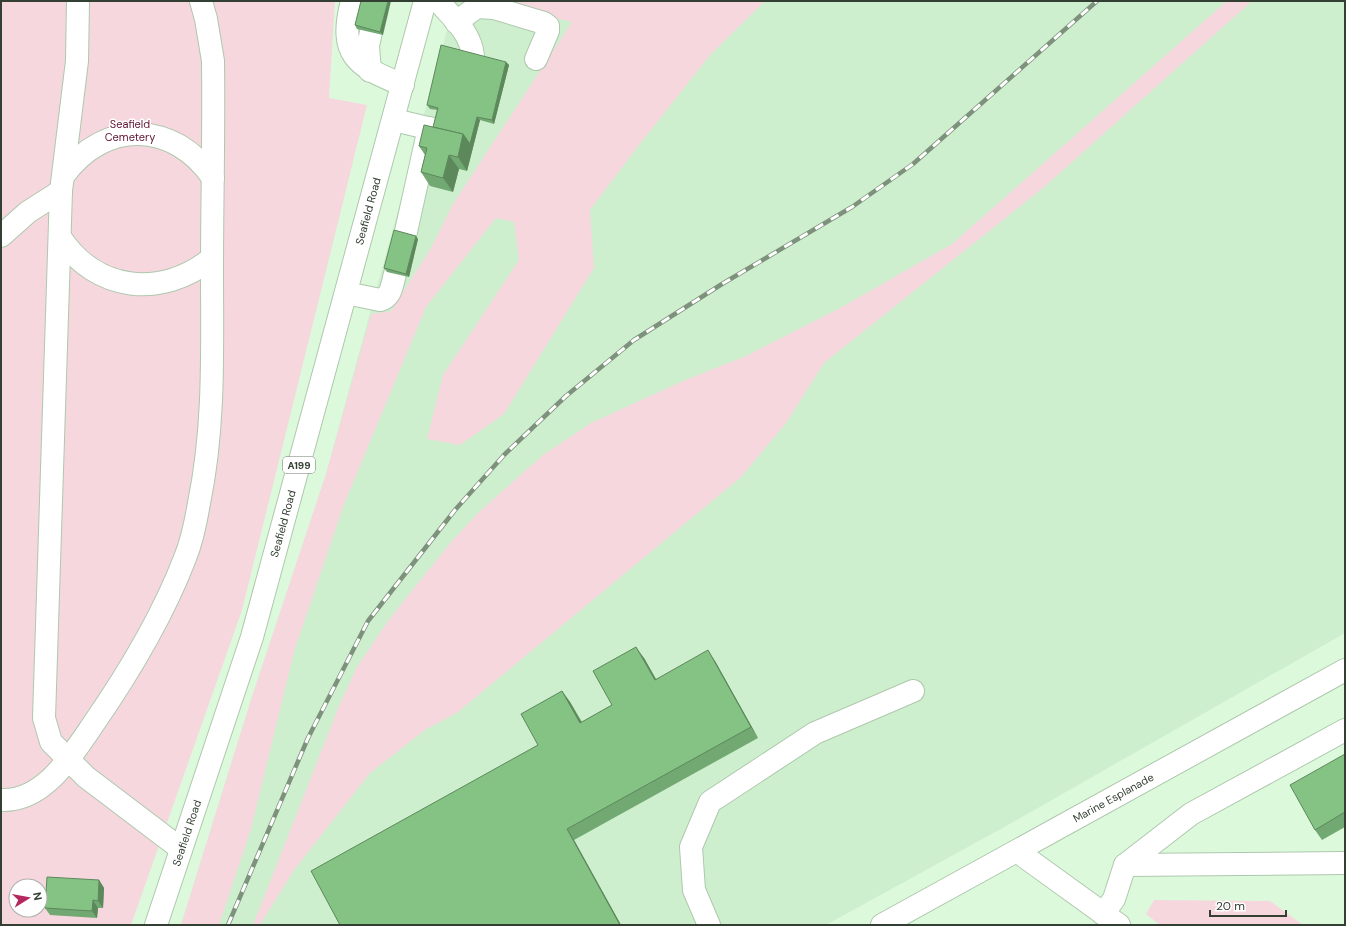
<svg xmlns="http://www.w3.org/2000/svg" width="1346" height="926" viewBox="0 0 1346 926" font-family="'DM Sans',sans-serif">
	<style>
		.built { fill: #ceefcd }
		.green { fill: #f6d7de; fill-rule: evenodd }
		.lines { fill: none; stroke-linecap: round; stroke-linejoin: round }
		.minor-casing { stroke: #aec8ad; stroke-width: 24 }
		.major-casing { stroke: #aec8ad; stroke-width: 24 }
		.minor { stroke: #fff; stroke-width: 22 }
		.major { stroke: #fff; stroke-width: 22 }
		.rail-casing { stroke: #7e917d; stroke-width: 4.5 }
		.rail { stroke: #fff; stroke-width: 3; stroke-dasharray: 9; stroke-linecap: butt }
		.wall { fill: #72a872 }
		.shaded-wall { fill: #5d885c }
		.building { fill: #85c384; stroke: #5d885c }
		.labels { text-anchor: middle; stroke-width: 3; stroke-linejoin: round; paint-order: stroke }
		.shield { fill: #fff; stroke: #717970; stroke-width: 1 }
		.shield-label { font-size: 10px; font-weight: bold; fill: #343f33 }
		.park-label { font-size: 11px; fill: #5f1230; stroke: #fff }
		.street-label { font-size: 11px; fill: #343f33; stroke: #fff }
	</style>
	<rect width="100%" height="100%" fill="#ddf9dc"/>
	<path class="built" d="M455,1H1345V633L1008,825L826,925H181L251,700L326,474Z"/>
	<g class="green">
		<path d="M1,1H335L329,98L367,105L242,610L131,925H1ZM16,886H40V910H16Z"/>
		<path d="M516,1H765L711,54L635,150L590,210L594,268L504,414L460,445L427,439L443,375L519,260L514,222L496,218L426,307L343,507L294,652L251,829L219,925H181L251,700L326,474L371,314L391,311L431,248L453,204L572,22L512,8Z"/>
		<path d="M1227,1H1252L1043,188L824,363L786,423L741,477L458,712L425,730L370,773L294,870L260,925H253L339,706L357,667L388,621L414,588L452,541L479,512L543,455L591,423L683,381L746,356L842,307L952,244Z"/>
		<path d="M1154,900L1270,901L1303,925H1160L1146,914Z"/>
	</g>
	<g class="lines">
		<defs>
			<g id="minor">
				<path d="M78,1L77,61L61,191L44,718L51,742L86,777L181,849"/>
				<path d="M352,1C338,55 356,66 403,85"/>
				<path d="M438,1C453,18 471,33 473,56"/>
				<path d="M456,22L477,7L494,8L544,23L548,26V31L536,59"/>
				<path d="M370,71L368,46L371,32"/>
				<path d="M394,120L436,130"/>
				<path d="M64,175C105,119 174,121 213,178"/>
				<path d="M1,236L28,212L61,191"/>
				<path d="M405,236L429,128"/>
				<path d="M60,237C96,292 162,299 212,258"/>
				<path d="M346,293L380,300C392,297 392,284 395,274"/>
				<path d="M1,800C43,802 71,757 92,726C128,674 162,618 185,558C192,541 196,521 199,503C215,426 212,348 212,270C212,201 214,131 213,61L206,19L201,1"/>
				<path d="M1018,852L1119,925"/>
				<path d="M1125,865L1191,814L1345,730"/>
				<path d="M1103,914L1114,899L1125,865L1345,863"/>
				<path d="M709,925L694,890L691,847L710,802L815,733L913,691"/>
				<path id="s1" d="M882,925L1345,670"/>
			</g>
			<g id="major">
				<path id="s2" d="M156,925L252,637L425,1"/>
			</g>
		</defs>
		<use href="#minor" class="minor-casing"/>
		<use href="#major" class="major-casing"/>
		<use href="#minor" class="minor"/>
		<use href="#major" class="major"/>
		<defs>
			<path id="rail" d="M228,925L308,738L368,621L455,510L505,454L566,396L634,340L722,284L852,207L913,164L1097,1"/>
		</defs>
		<use href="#rail" class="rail-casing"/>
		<use href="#rail" class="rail"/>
	</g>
	<g class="wall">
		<path d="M361,1L383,35L357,29L355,25Z"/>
		<path d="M506,62L509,65L494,124L480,120L467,171L459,169L453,192L430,186L421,172L425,155L419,146L433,127L437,110L430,109L427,105Z"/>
		<path d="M418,239L409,277L387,272L384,268Z"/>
		<path d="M644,658L656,679L715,661L758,738L574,840L621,925H340L538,745L562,691L570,702L582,722L612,705Z"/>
		<path d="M1345,754V827L1322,840L1315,830Z"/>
		<path d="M99,880L104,888L103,908H98L97,918L50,915L45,908Z"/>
	</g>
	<g class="shaded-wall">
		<path d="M388,1H391L383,35L380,32Z"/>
		<path d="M506,62L509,65L494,124L492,120Z"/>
		<path d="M477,117L480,120L467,171L458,157L463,134Z"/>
		<path d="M449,155L459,169L453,192L443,178Z"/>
		<path d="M416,236L418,239L409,277L406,274Z"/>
		<path d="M636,647L644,658L662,690L655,680Z"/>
		<path d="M708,650L715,661L758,738L751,727Z"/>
		<path d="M562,691L570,702L588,734L580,723Z"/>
		<path d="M567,829L574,840L621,925H620Z"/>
		<path d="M99,880L104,888L103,908L98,901Z"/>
		<path d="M93,900L98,908L97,918L92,911Z"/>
	</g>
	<g class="building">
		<path d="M361,1H388L380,32L355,25Z"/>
		<path d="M441,45L506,62L492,120L477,117L470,144L463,134L433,127L438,108L427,105Z"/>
		<path d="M424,125L463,134L458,157L449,155L443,178L421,172L427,148L419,146Z"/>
		<path d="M394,230L416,236L406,274L384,268Z"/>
		<path d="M636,647L655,680L708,650L751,727L567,829L620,925H340L311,871L538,745L521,714L562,691L580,723L612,705L593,671Z"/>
		<path d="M1345,754V812L1315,830L1290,785Z"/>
		<path d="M47,877L99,880L98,901L93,900L92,911L45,908Z"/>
	</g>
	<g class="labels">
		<rect class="shield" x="283" y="457" width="32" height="16" rx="3"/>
		<g class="shield-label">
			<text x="299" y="469">A199</text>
		</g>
		<g class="park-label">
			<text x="130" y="128">Seafield<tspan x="130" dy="13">Cemetery</tspan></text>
		</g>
		<g class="street-label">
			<text dy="4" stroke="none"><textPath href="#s2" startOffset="745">Seafield Road</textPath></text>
			<text dy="4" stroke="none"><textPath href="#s2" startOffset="421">Seafield Road</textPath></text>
			<text dy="4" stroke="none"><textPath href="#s1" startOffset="264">Marine Esplanade</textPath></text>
			<text dy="4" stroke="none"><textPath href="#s2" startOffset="97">Seafield Road</textPath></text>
		</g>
	</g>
	<rect width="1346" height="926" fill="none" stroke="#343f33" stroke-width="4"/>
	<g transform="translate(28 898) rotate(79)"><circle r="19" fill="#ffffff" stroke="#aeb2ad"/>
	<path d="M0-3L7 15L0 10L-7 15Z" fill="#b5285f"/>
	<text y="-6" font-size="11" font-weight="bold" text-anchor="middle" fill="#343f33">N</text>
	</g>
	<path d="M1210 910v6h76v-6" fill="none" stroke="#343f33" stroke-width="2"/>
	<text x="1216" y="910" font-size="12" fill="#343f33" stroke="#ffffff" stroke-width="3" paint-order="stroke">20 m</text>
</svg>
